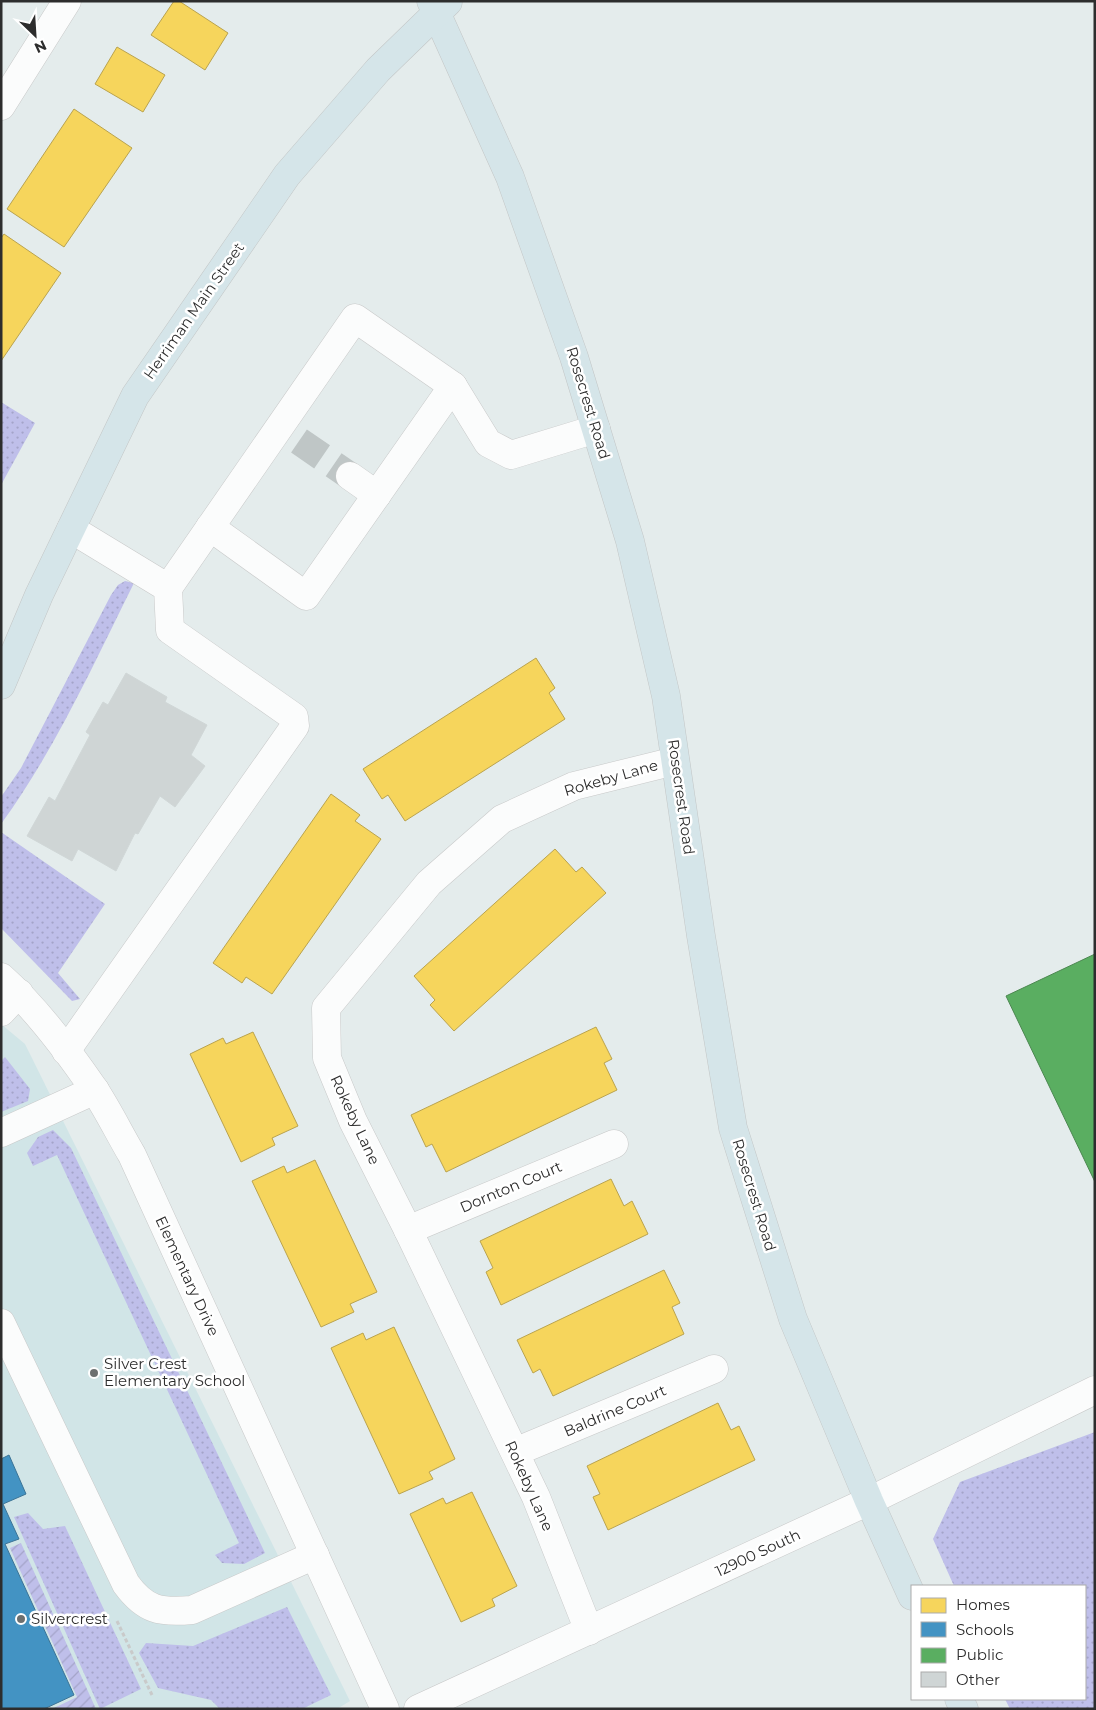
<svg xmlns="http://www.w3.org/2000/svg" width="1096" height="1710" viewBox="0 0 1096 1710" font-family="Montserrat,sans-serif">
	<style>
		.education { fill: #d1e5e7 }
		.grass { fill: url(#grass-dots) }
		.garden { fill: url(#garden-furrows) }
		.homes { fill: #f6d55c; stroke: #baa34e }
		.schools { fill: #4393c3; stroke: #3c7496 }
		.public { fill: #5aae61; stroke: #4c8751 }
		.building { fill: #cfd5d5; stroke: #d0d7d7 }
		.lines { fill: none; stroke-linecap: round; stroke-linejoin: round }
		.minor-tunnel { stroke: #bfc6c6; stroke-width: 28; stroke-dasharray: 28 14; stroke-linecap: butt }
		.minor-casing { stroke: #c8c9c9; stroke-width: 29 }
		.major-casing { stroke: #c3c6c6; stroke-width: 29 }
		.path { stroke: #c9caca; stroke-width: 3; stroke-dasharray: 4 2.5; stroke-linecap: butt }
		.minor { stroke: #fbfcfc; stroke-width: 28 }
		.major { stroke: #d5e5e9; stroke-width: 28 }
		.poi-dot { fill: #6d7070; stroke: #fff; stroke-width: 2 }
		.labels { text-anchor: middle; stroke-width: 5; stroke-linejoin: round; paint-order: stroke }
		.street-label { font-size: 15px; fill: #2d2d2d; stroke: #fff }
		.poi-label { font-size: 15px; fill: #2d2d2d; stroke: #fff; text-anchor: start }
	</style>
	<defs>
		<pattern id="grass-dots" width="8" height="8" patternUnits="userSpaceOnUse" patternTransform="scale(1.25)"><rect width="8" height="8" fill="#bfbfea"/><path d="M2 2h.1M6 6h.1" fill="none" stroke="#a4a4c9" stroke-width="1.8" stroke-linecap="round"/></pattern>
		<pattern id="garden-furrows" width="10" height="10" patternUnits="userSpaceOnUse" patternTransform="scale(1.25)"><rect width="10" height="10" fill="#bfbfea"/><path d="M-1 1l2-2M0 10L10 0M9 11l2-2" fill="none" stroke="#a4a4c9"/></pattern>
	</defs>
	<rect width="100%" height="100%" fill="#e4ecec"/>
	<path class="education" d="M1,1024L25,1044L350,1701L337,1709H1Z"/>
	<g class="grass">
		<path d="M1,402L35,423L1,485Z"/>
		<path d="M125,581L134,583C93,665 55,750 1,824V797L21,768L111,595L118,585Z"/>
		<path d="M1,832L105,904L58,973L80,999L72,1001L1,928Z"/>
		<path d="M5,1057L30,1089L28,1101L1,1112V1061Z"/>
		<path d="M53,1130L71,1148L265,1553L244,1564L222,1563L215,1555L239,1543L57,1155L33,1166L27,1153L38,1137Z"/>
		<path d="M1095,1432V1709H1010L1005,1699H1085V1586H954L933,1539L960,1482Z"/>
		<path d="M28,1513L43,1529L65,1526L141,1689L100,1709L14,1517Z"/>
		<path d="M287,1607L331,1695L302,1709H220L211,1700L158,1688L139,1653L146,1643L193,1646Z"/>
	</g>
	<path class="garden" d="M21,1543L96,1709H52L77,1697L10,1548Z"/>
	<g class="homes">
		<path d="M174,1H179L228,33L205,70L151,35Z"/>
		<path d="M117,47L165,75L143,112L95,84Z"/>
		<path d="M74,109L132,148L64,247L7,209Z"/>
		<path d="M4,234L61,273L1,361V238Z"/>
		<path d="M536,658L555,688L549,693L565,719L405,821L388,795L382,799L363,769Z"/>
		<path d="M331,794L360,815L355,821L381,839L272,994L246,977L242,983L213,963Z"/>
		<path d="M555,849L576,872L582,867L606,893L454,1031L430,1005L435,1000L414,976Z"/>
		<path d="M596,1027L612,1059L604,1063L617,1090L446,1172L432,1144L426,1147L411,1115Z"/>
		<path d="M253,1032L298,1126L272,1138L275,1145L241,1162L190,1054L223,1038L226,1044Z"/>
		<path d="M315,1160L377,1292L350,1304L354,1312L321,1327L252,1181L284,1166L287,1173Z"/>
		<path d="M611,1179L624,1206L632,1201L648,1234L501,1305L486,1272L493,1268L480,1241Z"/>
		<path d="M664,1270L680,1303L672,1307L684,1334L553,1396L540,1369L533,1373L517,1340Z"/>
		<path d="M394,1327L455,1459L429,1472L433,1479L399,1494L331,1348L363,1333L366,1340Z"/>
		<path d="M718,1403L731,1430L739,1426L755,1460L608,1530L593,1497L600,1494L587,1466Z"/>
		<path d="M472,1492L517,1586L492,1599L495,1606L461,1622L410,1514L443,1498L446,1504Z"/>
	</g>
	<path class="schools" d="M9,1455L26,1494L3,1504L19,1539L5,1544L74,1695L44,1709H1V1459Z"/>
	<path class="public" d="M1095,954V1182L1006,996Z"/>
	<path class="building" d="M126,673L167,697L165,702L207,725L191,755L205,766L175,807L160,796L138,834L135,833L116,871L78,849L72,861L27,836L49,797L55,801L90,735L86,732L103,702L108,705Z"/>
	<g class="lines">
		<path class="minor-tunnel" d="M299,441L350,476"/>
		<defs>
			<g id="minor">
				<path d="M1,106L67,1"/>
				<path d="M350,476L377,495"/>
				<path d="M210,527L306,596L453,386"/>
				<path d="M168,588L355,318L453,386L488,443L511,455L596,429"/>
				<path d="M1,977C35,1007 68,1051 94,1089C108,1110 119,1133 132,1155L385,1709"/>
				<path d="M1,1012L19,993"/>
				<path d="M66,1051L295,726L294,717L170,630L168,588L71,529"/>
				<path d="M1,1133L95,1090"/>
				<path d="M408,1230L614,1144"/>
				<path d="M1,1323L126,1584C145,1610 160,1613 192,1610L315,1555"/>
				<path d="M515,1452L714,1369"/>
				<path d="M589,1631L536,1497L408,1230L353,1121L327,1058L326,1008L429,883L502,819L574,786L675,761"/>
				<path d="M418,1709L869,1501L1095,1390"/>
			</g>
			<g id="major">
				<path d="M431,1L510,177L574,357L630,541L666,696L701,936L733,1128L793,1319L869,1501L912,1596"/>
				<path d="M1,685L39,595L135,396L287,175L378,70L448,2"/>
				<path d="M959,1699L964,1709"/>
			</g>
		</defs>
		<use href="#minor" class="minor-casing"/>
		<use href="#major" class="major-casing"/>
		<path class="path" d="M117,1621L152,1695"/>
		<use href="#minor" class="minor"/>
		<use href="#major" class="major"/>
	</g>
	<g class="poi-dot">
		<circle cx="94" cy="1373" r="5"/>
		<circle cx="21" cy="1619" r="5"/>
	</g>
	<g class="labels">
		<g class="street-label">
			<text transform="translate(194 311) rotate(-55)" y="5">Herriman Main Street</text>
			<text transform="translate(588 403) rotate(73)" y="5">Rosecrest Road</text>
			<text transform="translate(611 778) rotate(-16)" y="5">Rokeby Lane</text>
			<text transform="translate(681 797) rotate(82)" y="5">Rosecrest Road</text>
			<text transform="translate(355 1120) rotate(65)" y="5">Rokeby Lane</text>
			<text transform="translate(511 1187) rotate(-23)" y="5">Dornton Court</text>
			<text transform="translate(754 1195) rotate(73)" y="5">Rosecrest Road</text>
			<text transform="translate(187 1276) rotate(65)" y="5">Elementary Drive</text>
			<text transform="translate(615 1411) rotate(-23)" y="5">Baldrine Court</text>
			<text transform="translate(529 1486) rotate(66)" y="5">Rokeby Lane</text>
			<text transform="translate(758 1553) rotate(-25)" y="5">12900 South</text>
		</g>
		<g class="poi-label">
			<text x="104" y="1369">Silver Crest<tspan x="104" dy="17">Elementary School</tspan></text>
			<text x="31" y="1624">Silvercrest</text>
		</g>
	</g>
	<rect width="1096" height="1710" fill="none" stroke="#2d2d2d" stroke-width="5"/>
	<rect x="911" y="1585" width="175" height="115" fill="#ffffff" stroke="#ababab"/>
	<rect x="921" y="1598" width="25" height="15" fill="#f6d55c" stroke="#ababab"/>
	<text x="956" y="1610" font-size="15" fill="#2d2d2d">Homes</text>
	<rect x="921" y="1622" width="25" height="15" fill="#4393c3" stroke="#ababab"/>
	<text x="956" y="1635" font-size="15" fill="#2d2d2d">Schools</text>
	<rect x="921" y="1648" width="25" height="15" fill="#5aae61" stroke="#ababab"/>
	<text x="956" y="1660" font-size="15" fill="#2d2d2d">Public</text>
	<rect x="921" y="1672" width="25" height="15" fill="#cfd5d5" stroke="#ababab"/>
	<text x="956" y="1685" font-size="15" fill="#2d2d2d">Other</text>
	<g transform="translate(35 35) rotate(155)" stroke="#ffffff" stroke-width="4" paint-order="stroke">
	<path d="M0-4L9 19L0 12L-9 19Z" fill="#2d2d2d"/>
	<text y="-8" font-size="14" font-weight="bold" text-anchor="middle" fill="#2d2d2d">N</text>
	</g>
</svg>
